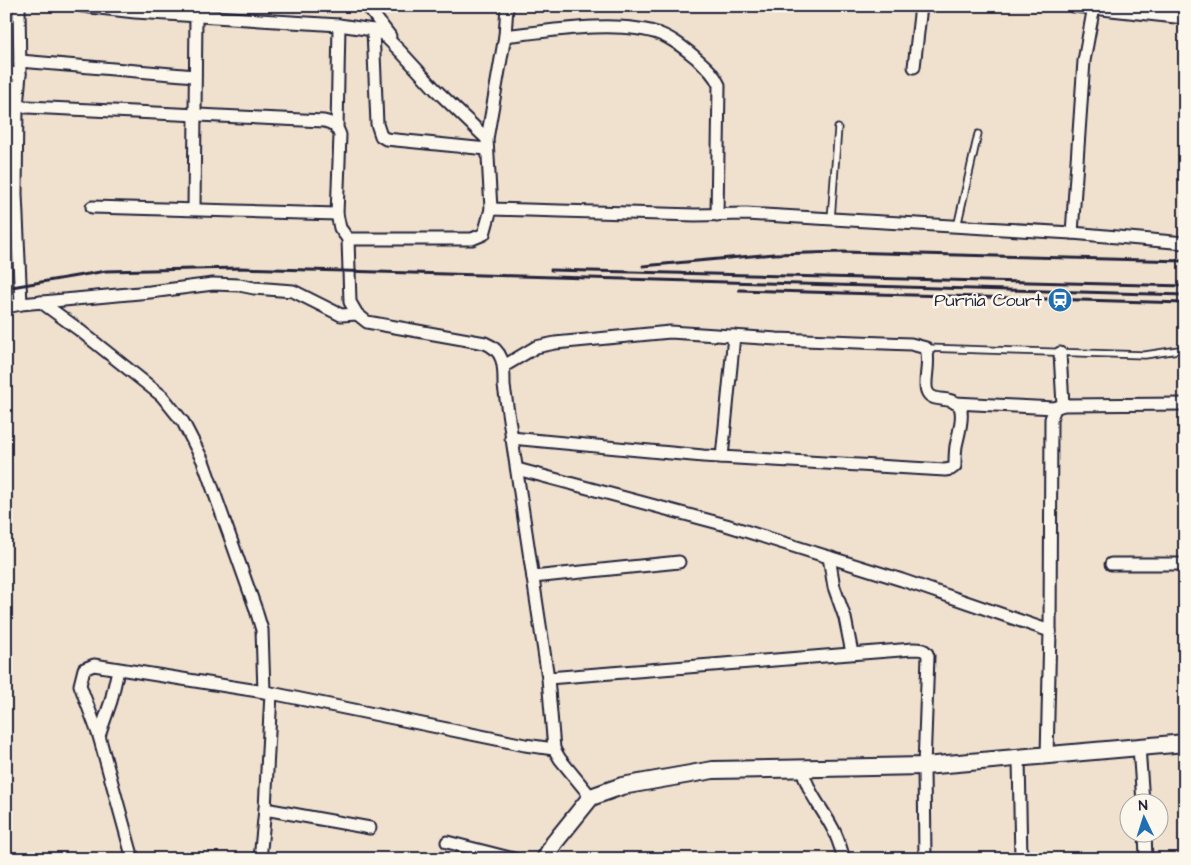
<svg xmlns="http://www.w3.org/2000/svg" width="1191" height="865" viewBox="0 0 1191 865" font-family="'Architects Daughter',sans-serif">
	<style>
		.lines { fill: none; stroke-linecap: round; stroke-linejoin: round }
		.lane-casing { stroke: #22223b; stroke-width: 9 }
		.street-casing { stroke: #22223b; stroke-width: 15 }
		.secondary-casing { stroke: #22223b; stroke-width: 20 }
		.lane { stroke: #fbf7ec; stroke-width: 5.5 }
		.street { stroke: #fbf7ec; stroke-width: 11 }
		.secondary { stroke: #fbf7ec; stroke-width: 16 }
		.rail { stroke: #22223b; stroke-width: 3 }
		.labels { text-anchor: middle; stroke-width: 5; stroke-linejoin: round; paint-order: stroke }
		.poi-label { font-size: 18px; fill: #22223b; stroke: #fbf7ec; text-anchor: end }
	</style>
	<rect width="100%" height="100%" fill="#f0e1ce"/>
	<filter id="ink" filterUnits="userSpaceOnUse"><feTurbulence type="fractalNoise" baseFrequency=".02" numOctaves="2"/><feDisplacementMap in="SourceGraphic" scale="10" xChannelSelector="R" yChannelSelector="G"/><feConvolveMatrix kernelMatrix="1 2 1 2 8 2 1 2 1" color-interpolation-filters="sRGB"/></filter>
	<g filter="url(#ink)">
		<g class="lines">
			<defs>
				<g id="lane">
					<path d="M831,219L838,128"/>
					<path d="M957,227L978,134"/>
					<path d="M926,348L1145,355L1185,349"/>
				</g>
				<g id="street">
					<path d="M19,6L20,74L17,106L16,194L21,304"/>
					<path d="M82,6L135,12L339,25L373,30L384,35L401,52L435,89L487,139"/>
					<path d="M367,6L390,36"/>
					<path d="M1074,6L1185,18"/>
					<path d="M373,30L377,124L381,136L386,139L487,149"/>
					<path d="M505,36C548,31 619,19 660,34C673,39 684,48 695,57C705,66 714,73 719,85L717,215"/>
					<path d="M20,61L195,76"/>
					<path d="M914,67L921,6"/>
					<path d="M6,73L20,74"/>
					<path d="M6,106L324,121C333,123 337,126 340,135L337,214L340,228L348,239L350,302L357,314L367,322L485,343C505,351 504,367 504,386L548,678L554,749L560,759L591,797"/>
					<path d="M337,129L339,25"/>
					<path d="M92,207L337,214"/>
					<path d="M194,209L196,16"/>
					<path d="M491,209L695,215L746,214L1072,233L1185,243"/>
					<path d="M1072,233L1084,61L1094,6"/>
					<path d="M348,239H472L484,234L491,209L487,139L505,36L507,6"/>
					<path d="M41,302L78,329L162,396L183,422L203,461L255,607L262,630L264,692"/>
					<path d="M6,307L21,304L150,292L213,284L239,285L254,288L293,291L341,315L357,314"/>
					<path d="M1060,353L1063,405"/>
					<path d="M504,366L536,347L555,343L670,332L777,339L911,344L926,348C931,363 923,382 927,391C931,402 946,397 954,402C958,404 961,407 961,411C963,421 958,436 956,446C955,453 955,459 955,466L951,469L945,470L703,456L511,438"/>
					<path d="M955,403L1055,408"/>
					<path d="M722,457L734,336"/>
					<path d="M517,469L726,525L902,580L1050,631"/>
					<path d="M829,557L834,587L845,618L852,653"/>
					<path d="M1111,564H1185"/>
					<path d="M533,577L679,562"/>
					<path d="M548,678L913,649C920,649 926,649 928,656L924,766L925,859"/>
					<path d="M99,736L111,701L118,670"/>
					<path d="M1139,747L1143,802"/>
					<path d="M1047,756L1050,631L1051,419L1055,408L1063,405L1185,404"/>
					<path d="M1019,759L1021,859"/>
					<path d="M802,768C808,794 821,806 833,829C838,838 841,849 844,859"/>
					<path d="M265,809L370,828"/>
					<path d="M1145,832L1146,859"/>
					<path d="M447,842L514,859"/>
					<path d="M133,859L99,736L80,685L84,669L94,665L271,693L525,745L554,749"/>
					<path d="M260,859L265,809L271,693"/>
				</g>
				<path id="secondary" d="M545,859L554,843L591,797L622,786L713,770L924,766L1185,743"/>
			</defs>
			<use href="#lane" class="lane-casing"/>
			<use href="#street" class="street-casing"/>
			<use href="#secondary" class="secondary-casing"/>
			<use href="#lane" class="lane"/>
			<use href="#street" class="street"/>
			<use href="#secondary" class="secondary"/>
			<g class="rail">
				<path d="M643,266L774,254L843,252L1185,261"/>
				<path d="M551,270L1185,286"/>
				<path d="M6,288L106,271L239,268L1185,295"/>
				<path d="M739,290L1185,303"/>
			</g>
		</g>
	</g>
	<defs>
		<symbol id="station-disc" viewBox="-11 -11 22 22"><circle r="9.5" fill="#1f6fb2" stroke="#fbf7ec"/><path d="M-3-6H3Q5-6 5-4V2Q5 4 3 4L4.5 6H3L1.5 4h-3L-3 6H-4.5L-3 4Q-5 4-5 2V-4Q-5-6-3-6ZM-3.5-4v3h7v-3ZM-3.5 1v1.5H-2V1ZM2 1v1.5H3.5V1Z" fill="#fff"/></symbol>
	</defs>
	<g fill-rule="evenodd">
		<use href="#station-disc" x="1046" y="286" width="28" height="28"/>
	</g>
	<g class="labels">
		<g class="poi-label">
			<text x="1042" y="306">Purnia Court</text>
		</g>
	</g>
	<rect width="1191" height="865" fill="none" stroke="#fbf7ec" stroke-width="25"/>
	<rect x="12" y="12" width="1166" height="840" fill="none" stroke="#22223b" stroke-width="2" filter="url(#ink)"/>
	<g transform="translate(1144 818) rotate(356)"><circle r="24" fill="#fbf7ec" stroke="#a4a2a5"/>
	<path d="M0-4L9 19L0 12L-9 19Z" fill="#1f6fb2"/>
	<text y="-8" font-size="14" font-weight="bold" text-anchor="middle" fill="#22223b">N</text>
	</g>
</svg>
